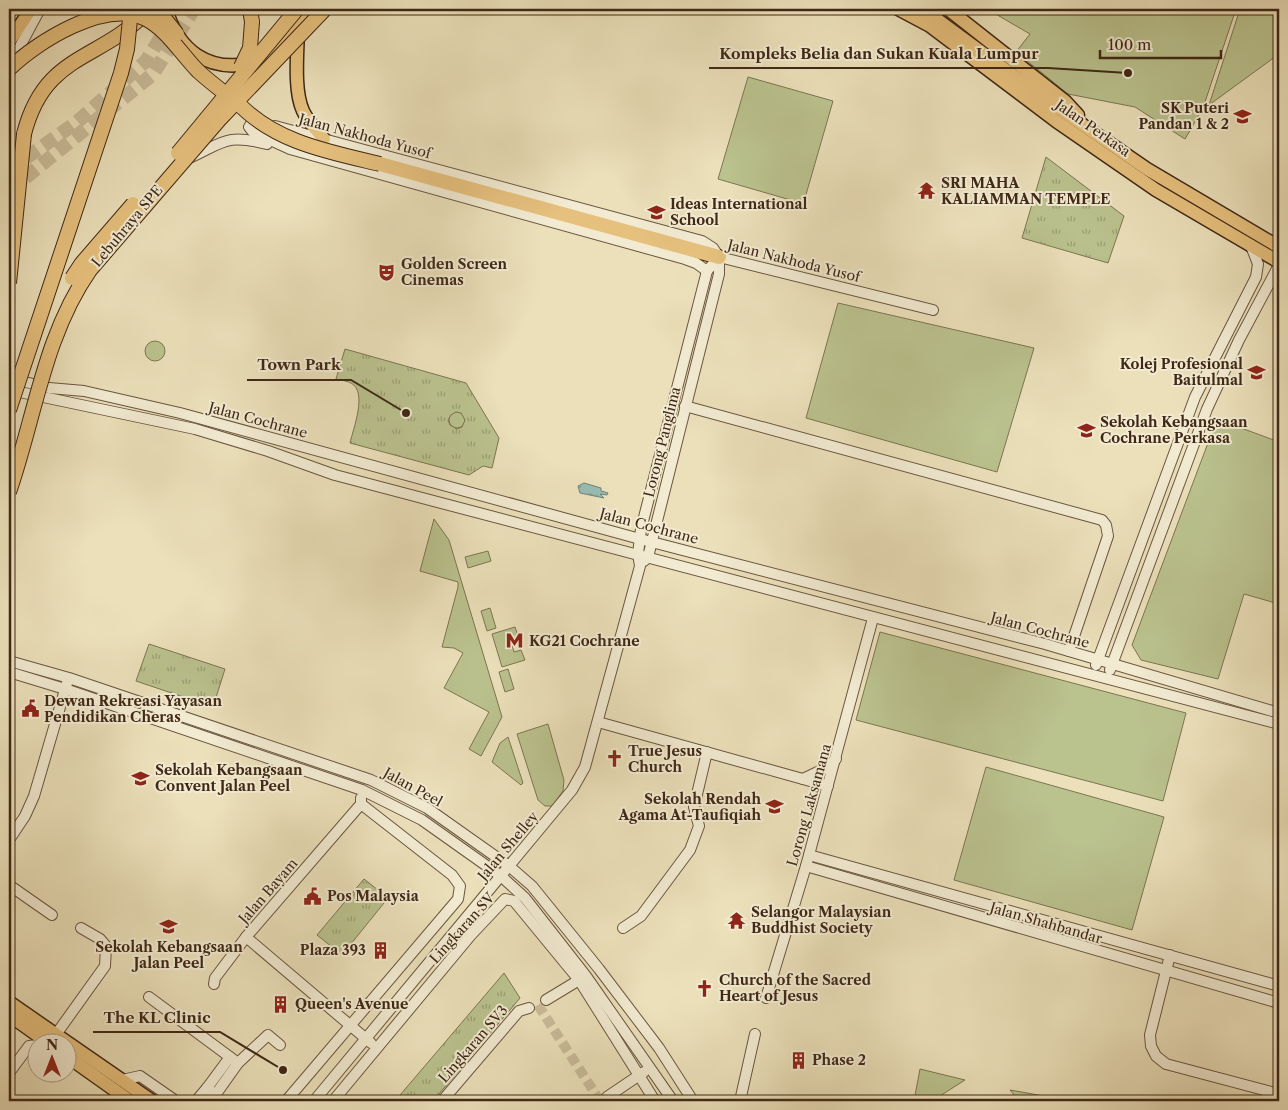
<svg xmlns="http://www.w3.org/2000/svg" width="1288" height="1110" viewBox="0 0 1288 1110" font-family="'Libre Caslon Text',serif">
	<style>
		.green { fill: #bac28e; stroke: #7c7552 }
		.park { fill: url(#park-tufts); stroke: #7c7552; fill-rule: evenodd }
		.water { fill: url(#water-ripples); stroke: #748175 }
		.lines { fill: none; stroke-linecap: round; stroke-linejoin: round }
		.minor-tunnel { stroke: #c9bb99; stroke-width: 10; stroke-dasharray: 10 5; stroke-linecap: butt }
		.highway-tunnel { stroke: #c9bb99; stroke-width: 14; stroke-dasharray: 14 7; stroke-linecap: butt }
		.minor-casing { stroke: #6a5640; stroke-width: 12 }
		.major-casing { stroke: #3f2817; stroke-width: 15 }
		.highway-casing { stroke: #3f2817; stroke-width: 16 }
		.minor { stroke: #f2ebd2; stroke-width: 10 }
		.major { stroke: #e6c07d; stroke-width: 12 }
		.highway { stroke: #e6c07d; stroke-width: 14 }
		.highway-bridge-casing { stroke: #3f2817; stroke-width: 16; stroke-linecap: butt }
		.highway-bridge { stroke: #e6c07d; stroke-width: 14 }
		.labels { text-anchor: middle; stroke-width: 4; stroke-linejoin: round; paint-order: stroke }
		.poi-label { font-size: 14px; font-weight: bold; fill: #3f2817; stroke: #f2ebd2; text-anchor: start }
		.street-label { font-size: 14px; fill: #3f2817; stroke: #f2ebd2 }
		.leader { fill: none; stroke: #3f2817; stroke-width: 2 }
		.callout-dot { fill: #3f2817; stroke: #f2ebd2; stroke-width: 2 }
		.callout-label { font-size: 15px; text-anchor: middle; font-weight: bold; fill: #3f2817; stroke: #f2ebd2; stroke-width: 4; stroke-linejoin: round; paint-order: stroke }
	</style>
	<defs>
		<pattern id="park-tufts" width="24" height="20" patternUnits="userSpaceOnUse" patternTransform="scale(1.25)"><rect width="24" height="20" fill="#bac28e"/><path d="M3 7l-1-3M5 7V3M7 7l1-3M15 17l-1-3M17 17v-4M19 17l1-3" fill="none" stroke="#999e73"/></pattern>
		<pattern id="water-ripples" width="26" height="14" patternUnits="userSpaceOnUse" patternTransform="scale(1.25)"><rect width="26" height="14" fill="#98bdb3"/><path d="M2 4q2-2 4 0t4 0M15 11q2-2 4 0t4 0" fill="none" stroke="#7d9a91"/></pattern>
	</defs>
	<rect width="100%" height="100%" fill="#ebe0ba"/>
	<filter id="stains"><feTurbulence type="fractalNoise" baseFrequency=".004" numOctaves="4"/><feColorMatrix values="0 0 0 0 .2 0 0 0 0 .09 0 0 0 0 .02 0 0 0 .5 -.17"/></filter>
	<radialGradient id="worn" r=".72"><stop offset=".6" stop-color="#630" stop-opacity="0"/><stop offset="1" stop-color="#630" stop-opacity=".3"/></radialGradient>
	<g class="green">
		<path d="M987,9H1236L1203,108L1185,139L1135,107L1068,94L1016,52L1030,34Z"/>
		<path d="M1240,9H1279V54L1209,105Z"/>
		<path d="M748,77L833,101L805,198L794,201L718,179Z"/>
		<path d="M838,303L1034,348L997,472L806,418Z"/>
		<circle cx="155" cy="351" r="10"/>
		<circle cx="457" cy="420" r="8"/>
		<path d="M1217,419L1279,442V604L1244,594L1218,679L1141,660L1132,645Z"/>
		<path d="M434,519L449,540L502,717L481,756L469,749L489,712L444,688L463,653L454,648L442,647L458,587V582L420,571Z"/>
		<path d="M488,551L491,561L468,568L465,557Z"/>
		<path d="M490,608L496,628L487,631L481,611Z"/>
		<path d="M515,627L519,639L511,641L514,652L521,650L525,660L502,667L492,634Z"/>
		<path d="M880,632L1186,713L1163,801L856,720Z"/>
		<path d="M508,669L514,689L505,692L499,672Z"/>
		<path d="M548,724L564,780L563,791L552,806H545L538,800L517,734Z"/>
		<path d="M508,737L523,783L521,785L492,762L500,743Z"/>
		<path d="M986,767L1164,817L1132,930L954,880Z"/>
		<path d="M920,1069L965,1080L932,1101H914Z"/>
		<path d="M1010,1090L1044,1096L1051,1100L1019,1101Z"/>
	</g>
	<g class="park">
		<path d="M1046,157L1124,216L1108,263L1022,238Z"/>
		<path d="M345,349L466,383L499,438L492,468L483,466L469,475L350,443C353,429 368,392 351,383C347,381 341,380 336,379ZM456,412L461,413L465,420L462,427L457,429L450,425L448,420L451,415Z"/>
		<path d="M149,644L225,669L213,707L136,681Z"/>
		<path d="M364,879L388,898L342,955L317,935Z"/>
		<path d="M504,973L520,998L433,1101H395Z"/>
	</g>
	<path class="water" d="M584,483L601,488V491L608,493L607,495L600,494L604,498L580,493L578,486Z"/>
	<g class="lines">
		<path class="minor-tunnel" d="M538,1005L600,1101"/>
		<g class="highway-tunnel">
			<path d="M9,170L77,122L146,61L166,29L174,9"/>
			<path d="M9,191L153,74L194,9"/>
		</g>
		<defs>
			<g id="minor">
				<path d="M10,65L40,9"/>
				<path d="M261,122H252L249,127L253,132L290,149L685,259L696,263L707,271"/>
				<path d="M275,126L702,241L713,248L719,257L933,310"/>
				<path d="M187,159C223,143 225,133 267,144"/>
				<path d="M9,378L49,388L84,391L180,413L640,539L1045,644L1279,713"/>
				<path d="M10,390L195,429L268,451L335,475L1279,724"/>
				<path d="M685,406L1102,520L1106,525L1108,536L1069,651"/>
				<path d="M644,561L648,557L719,274V257"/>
				<path d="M9,661L69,678L371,780L427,808L509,866L532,886L599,969L659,1048L693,1101"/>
				<path d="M1096,665L1195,397L1256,277L1258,264L1251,246"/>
				<path d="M1110,670L1207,409L1239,340L1279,265"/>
				<path d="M9,672L65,689L362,790L422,820L501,876L525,898L586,976L673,1101"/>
				<path d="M598,722L828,786"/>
				<path d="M803,779L828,767L836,759"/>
				<path d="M9,840L25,816L34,796L67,683"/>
				<path d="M809,855L1279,986"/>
				<path d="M806,866L1279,1003"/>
				<path d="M9,885L52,915"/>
				<path d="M623,928L641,916L690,850L699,826L694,807L707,752"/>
				<path d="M246,937L371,1043"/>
				<path d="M1170,955L1150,1035L1151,1046L1156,1056L1166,1064L1279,1094"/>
				<path d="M214,984L215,978L246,937L361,804V798"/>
				<path d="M149,997L238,1063"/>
				<path d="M766,998L806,866L873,618"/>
				<path d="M546,1000L584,977"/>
				<path d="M57,1033L105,966L106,946L100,939L81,928"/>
				<path d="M9,1073L29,1046L38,1045"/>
				<path d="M122,1080L140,1076L176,1101"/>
				<path d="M207,1088L230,1057"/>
				<path d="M607,1097L644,1072"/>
				<path d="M196,1101L207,1088L211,1091"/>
				<path d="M211,1101L238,1063L268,1035L280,1045"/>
				<path d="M286,1101L458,899L460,886L452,875L361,804"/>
				<path d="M314,1101L572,790L585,767L640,566L638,554L641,529L707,271L719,257"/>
				<path d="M333,1101L471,935L505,899L514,901L579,980L655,1101"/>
				<path d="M442,1101L519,1011L529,1008"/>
				<path d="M740,1101L755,1034"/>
			</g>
			<g id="major">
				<path d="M166,9C178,50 208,73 252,63"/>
				<path d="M898,9L930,26L1056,121L1156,190L1279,262"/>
				<path d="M923,9L1048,101L1147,169L1279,247"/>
				<path d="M948,9L1066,102L1078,115"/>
				<path d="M9,11L10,9"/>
				<path d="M298,25C298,50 293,89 303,111C308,122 317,130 324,139"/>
				<path d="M292,31L312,9"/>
				<path d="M9,42L31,9"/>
				<path d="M270,53L278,47L289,20"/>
				<path d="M9,1002L152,1101"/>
				<path d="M9,1015L47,1042"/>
				<path d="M68,1057L130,1101"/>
			</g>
			<g id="highway">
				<path d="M250,9L252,22"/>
				<path d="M258,71L278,47"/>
				<path d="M24,134C45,51 102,62 149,9"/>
				<path d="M380,164L719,257"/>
			</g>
		</defs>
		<use href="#minor" class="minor-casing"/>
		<use href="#major" class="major-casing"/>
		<use href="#highway" class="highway-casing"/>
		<use href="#minor" class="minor"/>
		<use href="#major" class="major"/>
		<use href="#highway" class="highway"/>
		<defs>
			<g id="highway-bridge">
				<path d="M157,9L177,34"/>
				<path d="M241,67L250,48L252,22"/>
				<path d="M9,69C38,41 104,0 144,18C167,29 181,54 198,71C212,84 228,95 242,107"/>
				<path d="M236,101C273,142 329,152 380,164"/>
				<path d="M178,153L297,9"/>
				<path d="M72,278L82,263L133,204"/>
				<path d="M9,283L24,134"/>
				<path d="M9,410L121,73L127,49L131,9"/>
				<path d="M9,492C35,417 44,336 90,270L219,120L325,9"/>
			</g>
		</defs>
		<use href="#highway-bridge" class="highway-bridge-casing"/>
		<use href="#highway-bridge" class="highway-bridge"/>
	</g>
	<defs>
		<symbol id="school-bare" viewBox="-9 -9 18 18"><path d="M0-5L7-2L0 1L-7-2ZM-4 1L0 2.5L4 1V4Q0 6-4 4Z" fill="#8f2418" stroke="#f2ebd2" stroke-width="2.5" paint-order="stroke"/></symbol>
		<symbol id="temple-bare" viewBox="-9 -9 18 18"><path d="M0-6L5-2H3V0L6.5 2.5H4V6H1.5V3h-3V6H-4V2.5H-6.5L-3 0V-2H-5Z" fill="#8f2418" stroke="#f2ebd2" stroke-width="2.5" paint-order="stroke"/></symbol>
		<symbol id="theatre-bare" viewBox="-9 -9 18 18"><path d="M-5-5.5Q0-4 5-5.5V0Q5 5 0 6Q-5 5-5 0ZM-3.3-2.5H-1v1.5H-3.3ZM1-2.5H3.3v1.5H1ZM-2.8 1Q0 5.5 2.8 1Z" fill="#8f2418" stroke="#f2ebd2" stroke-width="2.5" paint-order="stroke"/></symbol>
		<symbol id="university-bare" viewBox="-9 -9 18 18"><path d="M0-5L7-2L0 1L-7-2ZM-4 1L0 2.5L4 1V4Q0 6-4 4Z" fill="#8f2418" stroke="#f2ebd2" stroke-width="2.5" paint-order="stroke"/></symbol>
		<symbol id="metro-bare" viewBox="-9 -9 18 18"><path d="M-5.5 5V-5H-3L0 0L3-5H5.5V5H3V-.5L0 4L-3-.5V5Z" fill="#8f2418" stroke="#f2ebd2" stroke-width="2.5" paint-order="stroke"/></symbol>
		<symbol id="civic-bare" viewBox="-9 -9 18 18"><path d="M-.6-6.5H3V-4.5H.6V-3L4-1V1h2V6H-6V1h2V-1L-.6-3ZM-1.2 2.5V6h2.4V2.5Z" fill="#8f2418" stroke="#f2ebd2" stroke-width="2.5" paint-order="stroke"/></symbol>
		<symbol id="church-bare" viewBox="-9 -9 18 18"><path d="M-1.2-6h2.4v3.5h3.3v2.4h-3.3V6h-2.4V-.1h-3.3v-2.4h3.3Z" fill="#8f2418" stroke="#f2ebd2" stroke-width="2.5" paint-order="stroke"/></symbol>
		<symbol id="building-bare" viewBox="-9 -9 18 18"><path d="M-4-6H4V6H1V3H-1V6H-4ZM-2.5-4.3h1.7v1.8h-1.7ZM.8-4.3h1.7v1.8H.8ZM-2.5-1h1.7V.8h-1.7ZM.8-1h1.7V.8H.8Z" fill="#8f2418" stroke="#f2ebd2" stroke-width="2.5" paint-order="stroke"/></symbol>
	</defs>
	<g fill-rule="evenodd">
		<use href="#school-bare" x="1230" y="104" width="25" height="25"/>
		<use href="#temple-bare" x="914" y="178" width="25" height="25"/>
		<use href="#school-bare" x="644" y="200" width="25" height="25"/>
		<use href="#theatre-bare" x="374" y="260" width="25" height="25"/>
		<use href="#university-bare" x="1244" y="360" width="25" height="25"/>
		<use href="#school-bare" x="1074" y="418" width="25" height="25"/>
		<use href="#metro-bare" x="502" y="628" width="25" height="25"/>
		<use href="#civic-bare" x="18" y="696" width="25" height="25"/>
		<use href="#church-bare" x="602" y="746" width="25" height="25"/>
		<use href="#school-bare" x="128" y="766" width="25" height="25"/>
		<use href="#school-bare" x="762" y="794" width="25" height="25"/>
		<use href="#civic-bare" x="300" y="884" width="25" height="25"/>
		<use href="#temple-bare" x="724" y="908" width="25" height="25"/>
		<use href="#school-bare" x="156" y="914" width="25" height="25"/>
		<use href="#building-bare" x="368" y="938" width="25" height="25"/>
		<use href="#church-bare" x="692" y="976" width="25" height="25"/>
		<use href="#building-bare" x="268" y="992" width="25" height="25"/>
		<use href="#building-bare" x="786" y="1048" width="25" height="25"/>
	</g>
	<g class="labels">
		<g class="poi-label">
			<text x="1229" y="113" text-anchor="end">SK Puteri<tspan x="1229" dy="16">Pandan 1 &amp; 2</tspan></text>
			<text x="941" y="188">SRI MAHA<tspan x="941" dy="16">KALIAMMAN TEMPLE</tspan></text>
			<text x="670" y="209">Ideas International<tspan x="670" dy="16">School</tspan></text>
			<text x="401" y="269">Golden Screen<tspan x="401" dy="16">Cinemas</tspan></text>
			<text x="1243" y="369" text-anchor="end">Kolej Profesional<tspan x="1243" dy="16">Baitulmal</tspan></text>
			<text x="1100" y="427">Sekolah Kebangsaan<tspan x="1100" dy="16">Cochrane Perkasa</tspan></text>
			<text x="529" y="646">KG21 Cochrane</text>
			<text x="44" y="706">Dewan Rekreasi Yayasan<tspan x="44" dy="16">Pendidikan Cheras</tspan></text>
			<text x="628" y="756">True Jesus<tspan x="628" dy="16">Church</tspan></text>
			<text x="155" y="775">Sekolah Kebangsaan<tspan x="155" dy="16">Convent Jalan Peel</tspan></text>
			<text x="761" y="804" text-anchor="end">Sekolah Rendah<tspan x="761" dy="16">Agama At-Taufiqiah</tspan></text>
			<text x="327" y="901">Pos Malaysia</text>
			<text x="751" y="917">Selangor Malaysian<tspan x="751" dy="16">Buddhist Society</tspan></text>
			<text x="169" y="952" text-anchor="middle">Sekolah Kebangsaan<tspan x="169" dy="16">Jalan Peel</tspan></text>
			<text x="366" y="955" text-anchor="end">Plaza 393</text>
			<text x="719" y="985">Church of the Sacred<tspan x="719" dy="16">Heart of Jesus</tspan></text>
			<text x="295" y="1009">Queen's Avenue</text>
			<text x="812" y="1065">Phase 2</text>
		</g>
		<g class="street-label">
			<text transform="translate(1093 128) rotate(35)" y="5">Jalan Perkasa</text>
			<text transform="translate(365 136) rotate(15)" y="5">Jalan Nakhoda Yusof</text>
			<text transform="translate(127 226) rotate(-50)" y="5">Lebuhraya SPE</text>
			<text transform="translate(794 261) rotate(14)" y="5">Jalan Nakhoda Yusof</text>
			<text transform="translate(258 420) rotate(15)" y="5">Jalan Cochrane</text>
			<text transform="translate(662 442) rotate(-76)" y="5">Lorong Panglima</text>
			<text transform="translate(649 526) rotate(15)" y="5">Jalan Cochrane</text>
			<text transform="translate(1040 630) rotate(15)" y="5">Jalan Cochrane</text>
			<text transform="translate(413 787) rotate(29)" y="5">Jalan Peel</text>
			<text transform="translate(809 805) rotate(-74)" y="5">Lorong Laksamana</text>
			<text transform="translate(508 846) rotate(-50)" y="5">Jalan Shelley</text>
			<text transform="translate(268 891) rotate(-49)" y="5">Jalan Bayam</text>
			<text transform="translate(1046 923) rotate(16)" y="5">Jalan Shahbandar</text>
			<text transform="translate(462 928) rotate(-48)" y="5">Lingkaran SV</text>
			<text transform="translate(473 1044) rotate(-49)" y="5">Lingkaran SV3</text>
		</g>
	</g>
	<path class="leader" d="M1128 73L1048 68H709M406 413L351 380H247M283 1070L220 1032H93"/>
	<g class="callout-dot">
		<circle cx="1128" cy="73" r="5"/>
		<circle cx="406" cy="413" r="5"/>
		<circle cx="283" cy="1070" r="5"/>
	</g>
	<g class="callout-label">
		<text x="879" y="59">Kompleks Belia dan Sukan Kuala Lumpur</text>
		<text x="299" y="370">Town Park</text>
		<text x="157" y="1023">The KL Clinic</text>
	</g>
	<rect width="1288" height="1110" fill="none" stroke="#ebe0ba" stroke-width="30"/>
	<rect x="10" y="10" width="1268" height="1090" fill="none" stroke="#3f2817" stroke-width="2.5"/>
	<rect x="15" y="15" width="1258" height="1080" fill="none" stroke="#3f2817"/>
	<g transform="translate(52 1058)"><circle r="24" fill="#f2ebd2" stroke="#aa9d87"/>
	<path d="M0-4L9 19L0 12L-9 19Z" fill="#8f2418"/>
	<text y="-8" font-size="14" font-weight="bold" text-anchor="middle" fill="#3f2817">N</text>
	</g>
	<path d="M1100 50v8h121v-8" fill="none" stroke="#3f2817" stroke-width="2.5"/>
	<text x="1108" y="50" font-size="15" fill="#3f2817" stroke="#f2ebd2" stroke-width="4" paint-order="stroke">100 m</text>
	<rect width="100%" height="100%" filter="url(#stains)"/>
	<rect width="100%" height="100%" fill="url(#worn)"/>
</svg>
